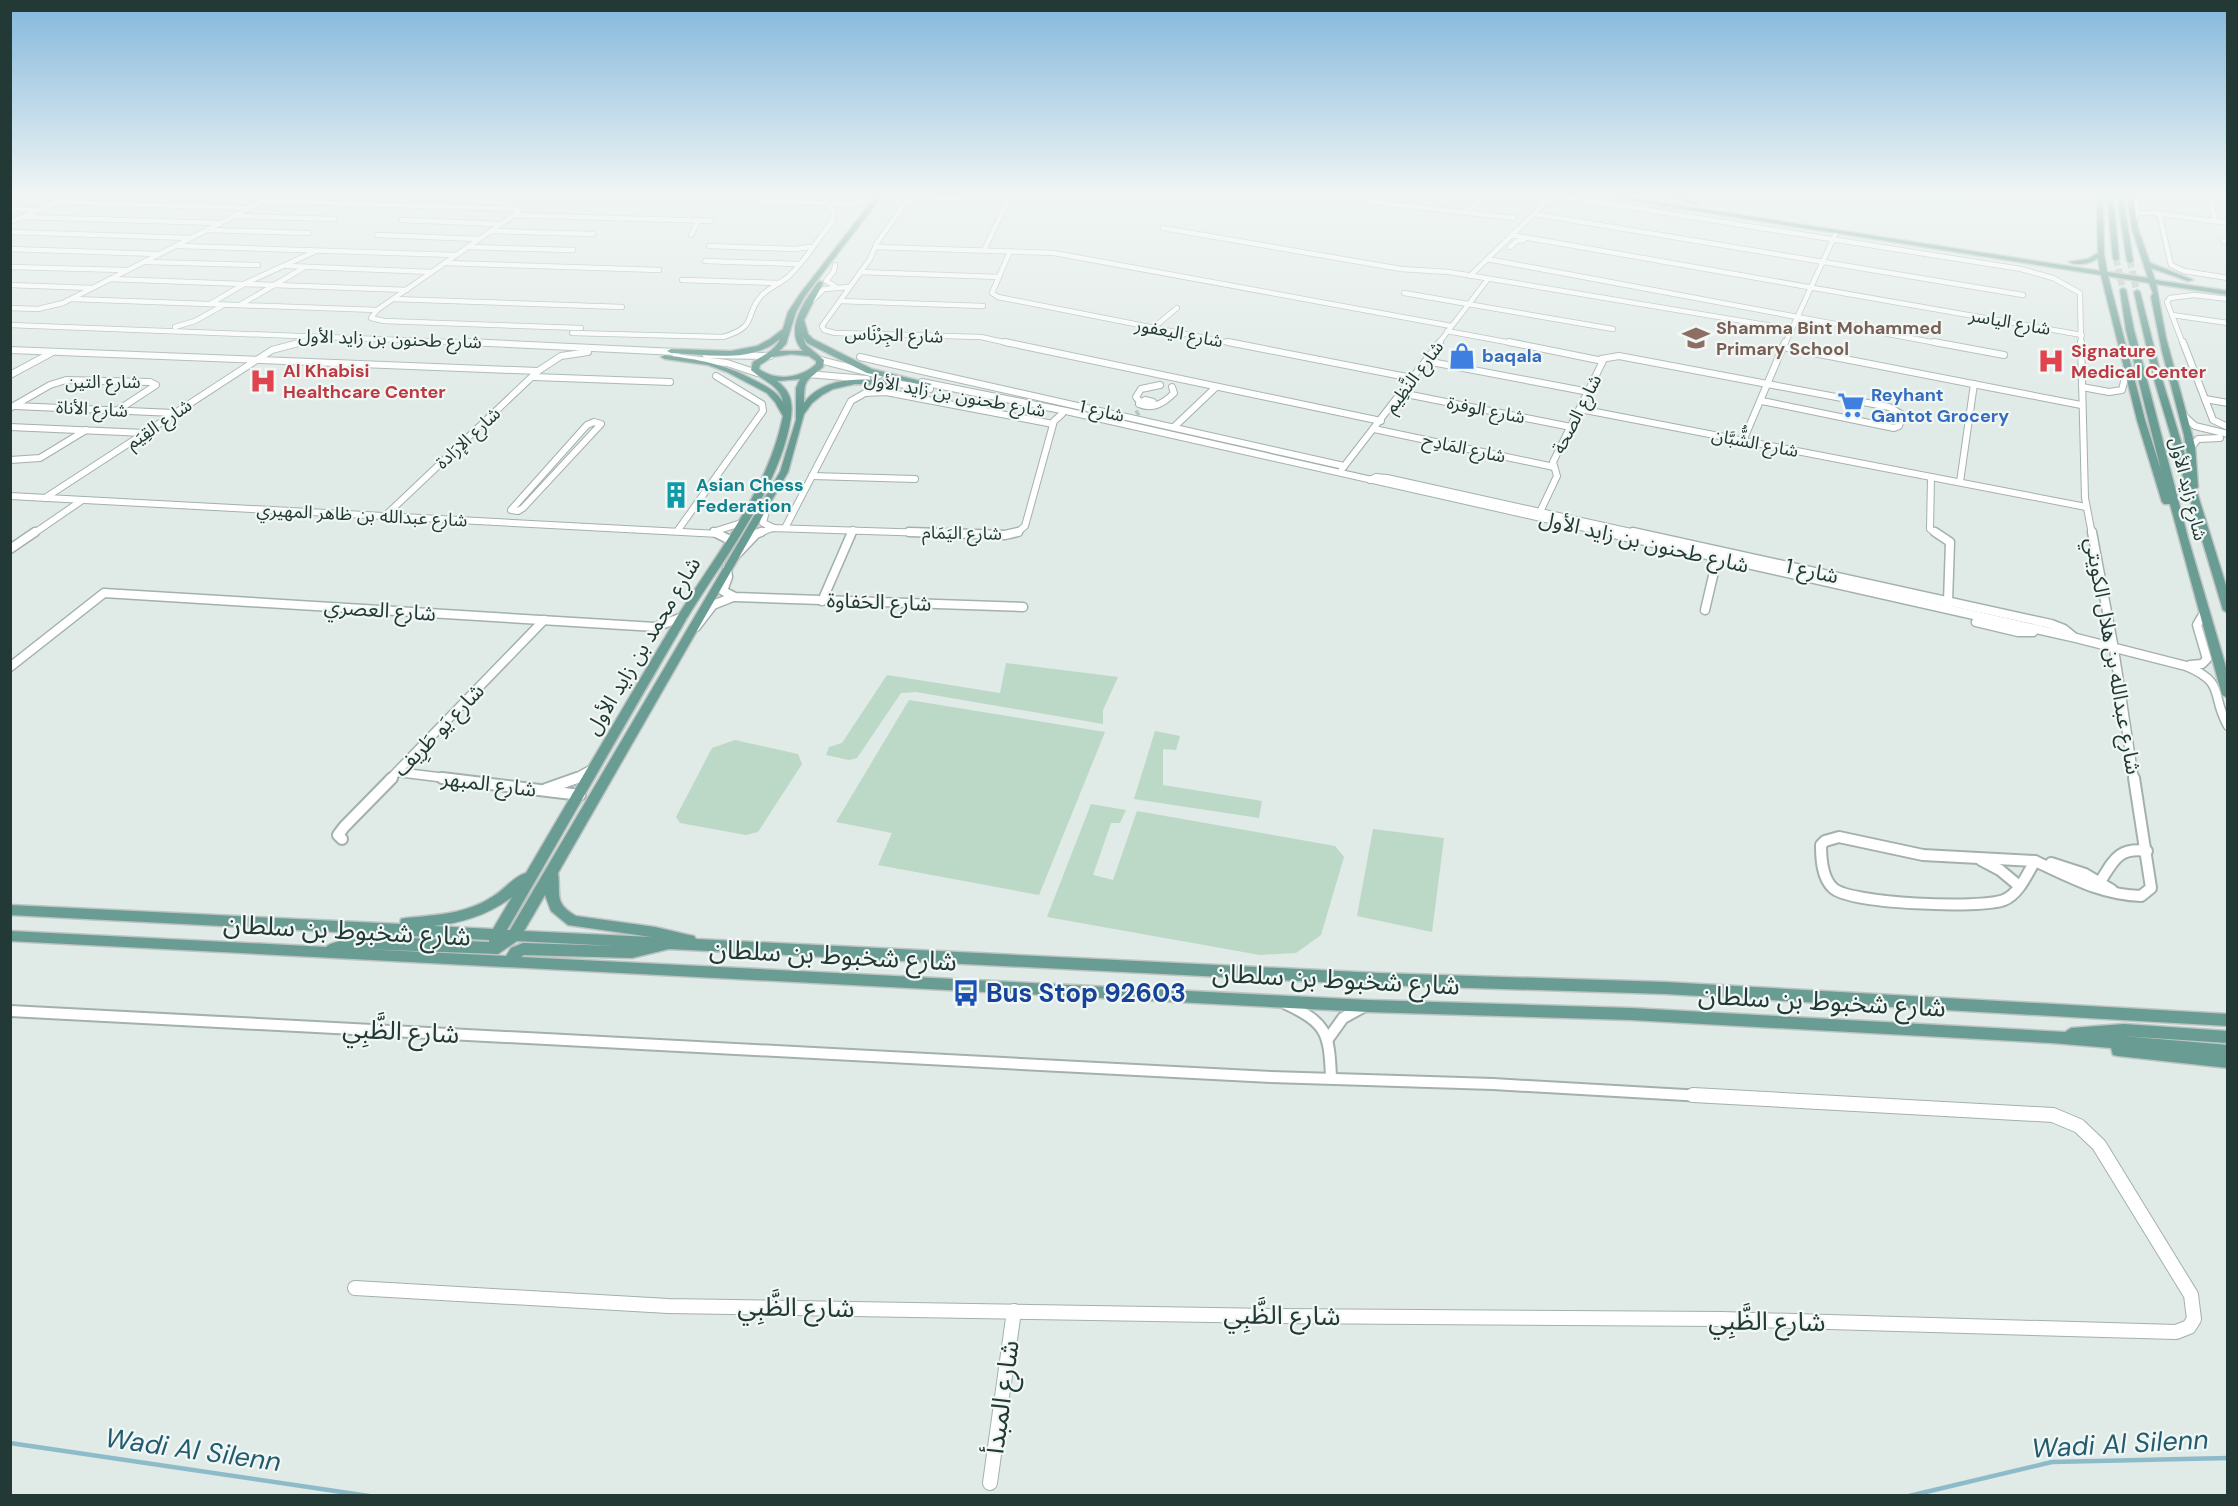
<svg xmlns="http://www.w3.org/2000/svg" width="2238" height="1506" viewBox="0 0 2238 1506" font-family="'DM Sans','Noto Sans Arabic',sans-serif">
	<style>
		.green { fill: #bbd9c6 }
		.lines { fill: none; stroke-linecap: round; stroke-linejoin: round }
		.stream { stroke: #8dbbca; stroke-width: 4.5 }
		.minor-tunnel { stroke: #bac7c3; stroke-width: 6; stroke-dasharray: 6 3; stroke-linecap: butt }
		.major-tunnel { stroke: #bac7c3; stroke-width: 7; stroke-dasharray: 7 3; stroke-linecap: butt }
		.minor-far4-casing { stroke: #a3b1ad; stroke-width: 6 }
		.minor-far3-casing { stroke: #a3b1ad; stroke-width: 8 }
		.minor-far2-casing { stroke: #a3b1ad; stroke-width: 11 }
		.minor-far1-casing { stroke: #a3b1ad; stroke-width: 14 }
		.minor-casing { stroke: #a3b1ad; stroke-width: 16 }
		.major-casing { stroke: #bdc4c2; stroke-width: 3 }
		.minor-far4 { stroke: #fff; stroke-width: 4.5 }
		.minor-far3 { stroke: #fff; stroke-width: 6 }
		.minor-far2 { stroke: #fff; stroke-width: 8 }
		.minor-far1 { stroke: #fff; stroke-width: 10 }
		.minor { stroke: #fff; stroke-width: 14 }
		.major { fill: #699c93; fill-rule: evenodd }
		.labels { text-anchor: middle; stroke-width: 4.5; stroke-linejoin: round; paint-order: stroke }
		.far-street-label { font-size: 18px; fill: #223935; stroke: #f0f7f4 }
		.far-education-label { font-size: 18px; font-weight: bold; fill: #785e54; stroke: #f0f7f4; text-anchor: start }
		.far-health-label { font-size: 18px; font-weight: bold; fill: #be3a42; stroke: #f0f7f4; text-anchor: start }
		.far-shop-label { font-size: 18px; font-weight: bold; fill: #366cbe; stroke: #f0f7f4; text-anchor: start }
		.far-culture-label { font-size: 18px; font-weight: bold; fill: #0d838f; stroke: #f0f7f4; text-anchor: start }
		.street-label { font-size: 21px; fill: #223935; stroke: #f0f7f4 }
		.near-street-label { font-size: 26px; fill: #223935; stroke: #f0f7f4 }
		.near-transit-label { font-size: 26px; font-weight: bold; fill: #164399; stroke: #f0f7f4; text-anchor: start }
		.near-water-label { font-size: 27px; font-style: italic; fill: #225b6f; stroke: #f0f7f4 }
	</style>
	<rect width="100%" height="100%" fill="#e0eae6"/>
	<g class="green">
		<path d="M1875,196H1989C1972,218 1899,202 1875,196Z"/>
		<path d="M1006,663L1118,677L1103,710V724L916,692L901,693L857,758L849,760L826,755L829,747L842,743L887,675L1000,693Z"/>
		<path d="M909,700L1105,732L1039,895L878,865L892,833L836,822Z"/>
		<path d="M1155,731L1180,736L1176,750L1163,749V785L1262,801L1259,818L1134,799Z"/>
		<path d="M735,740L798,754L802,764L758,832L746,835L680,823L676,817L712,748Z"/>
		<path d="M1091,804L1126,810L1120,823H1111L1093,875L1113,880L1137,811L1335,846L1344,857L1321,935L1296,953L1260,955L1047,917Z"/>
		<path d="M1373,829L1444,838L1432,932L1357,916Z"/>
	</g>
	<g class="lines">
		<g class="stream">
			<path d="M10,1443L369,1496"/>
			<path d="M1909,1496L2052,1462L2228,1458"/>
		</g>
		<path class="minor-tunnel" d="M1136,414L1139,412"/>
		<g class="major-tunnel">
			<path d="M2116,259L2123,290"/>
			<path d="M2130,261L2137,292"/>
		</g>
		<defs>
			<g id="minor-far4">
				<path d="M48,196H67"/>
				<path d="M894,196L1008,200"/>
				<path d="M910,196L877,243L870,259L822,326L824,330L835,333L981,337L1012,344"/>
				<path d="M1523,196L1549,200"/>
				<path d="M1559,196L2021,269L2053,278L2080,293L2081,344"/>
				<path d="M2210,196L2215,221"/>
				<path d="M265,201L517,209L518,212L514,215L377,310L371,318L384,321L581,328"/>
				<path d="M758,201L852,204L876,199"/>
				<path d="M1364,201L1514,218"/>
				<path d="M58,202L248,208"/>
				<path d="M1660,204L1666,196"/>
				<path d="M1670,206L1677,196"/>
				<path d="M10,209L35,210"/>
				<path d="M1466,212L1484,196"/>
				<path d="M2137,213H2154L2228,223"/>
				<path d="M2159,213L2171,265L2184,271L2228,278"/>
				<path d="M1534,214L2023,295"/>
				<path d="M514,215L711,221"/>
				<path d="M238,216L334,219"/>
				<path d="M23,217L219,223"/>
				<path d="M2136,217L2137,196"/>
				<path d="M402,220L501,224"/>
				<path d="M10,222L73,196"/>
				<path d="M1163,228L1401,269L1449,272L1791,329"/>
				<path d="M209,230L308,233"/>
				<path d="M491,231L593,234"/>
				<path d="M10,232L191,238"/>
				<path d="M377,235L479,239"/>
				<path d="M691,235L698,221"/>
				<path d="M1512,235L2082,335"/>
				<path d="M2223,241L2228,242"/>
				<path d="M179,246L456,255"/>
				<path d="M709,246L794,249L811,247"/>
				<path d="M468,247L573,250"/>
				<path d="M875,247L1054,253L1451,326"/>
				<path d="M1510,247L1517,241L1524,240"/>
				<path d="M10,249L158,254"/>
				<path d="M984,250L1010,196"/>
				<path d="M1010,251L992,293L998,297L1236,344"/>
				<path d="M1487,259L1942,344"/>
				<path d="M705,261L798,264"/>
				<path d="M146,262L258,265"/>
				<path d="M445,263L659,270"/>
				<path d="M835,265L834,271L826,281L835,286"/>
				<path d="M287,266L432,272"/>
				<path d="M10,267L125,270"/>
				<path d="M860,272L999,277"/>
				<path d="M1470,276L1552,196"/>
				<path d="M110,279L407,290"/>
				<path d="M682,280L779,283"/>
				<path d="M10,285L92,288"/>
				<path d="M1404,293L1613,329"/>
				<path d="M72,299L377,310"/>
				<path d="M393,299L622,307"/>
				<path d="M813,300L824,289L850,287"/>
				<path d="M840,301L983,306"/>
				<path d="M210,304L246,283L316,251"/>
				<path d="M240,305L305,267"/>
				<path d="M10,308L38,309L63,303L270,198"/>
				<path d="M2172,315L2228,323"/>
				<path d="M10,325L505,344"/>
				<path d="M175,327L195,321L222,306"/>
				<path d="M1153,328L1177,308"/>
				<path d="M1447,331L1517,344"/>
				<path d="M572,333L723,337C760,326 743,315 762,295C770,287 781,283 789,276C806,260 819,238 833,220L834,212L826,202L831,196"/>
				<path d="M296,344L306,341"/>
				<path d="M1438,344L1488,279"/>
				<path d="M1785,344L1835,235"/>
				<path d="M2183,344L2167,302L2170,298L2194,295L2228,299"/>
			</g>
			<g id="minor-far3">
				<path d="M468,342L677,352"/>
				<path d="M1005,342L1381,421"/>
				<path d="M1228,342L1412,378"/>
				<path d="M1509,342L1603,361L1553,462L1557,476L1540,512"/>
				<path d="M1934,342L2004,355"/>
				<path d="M2081,342L2085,498L2092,534"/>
				<path d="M2183,342L2213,420L2228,427"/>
				<path d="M1783,347L2081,405"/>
				<path d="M10,350L538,371"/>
				<path d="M706,355L770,356"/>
				<path d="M675,357L727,363L757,373"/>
				<path d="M860,357L1344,466"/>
				<path d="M1601,359L1619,356L1889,407L1903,415L1899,426L1894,428L1762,401"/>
				<path d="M820,360L879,375"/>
				<path d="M1426,361L1589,392"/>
				<path d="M807,374L867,379"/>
				<path d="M10,375L51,353"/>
				<path d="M534,377L670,382"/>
				<path d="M887,382L930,389"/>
				<path d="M922,382L1066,411L1612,534"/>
				<path d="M2082,387L2109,392L2122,390L2127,369"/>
				<path d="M1401,393L1571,427"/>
				<path d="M2205,399L2228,403"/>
				<path d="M1140,402L1136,397L1141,389L1160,385"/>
				<path d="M1154,405L1153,402L1145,400L1139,404C1153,410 1164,403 1174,393L1172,387"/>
				<path d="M15,406L174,413"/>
				<path d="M10,408L50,385L66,380L150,382L156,385L118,410"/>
				<path d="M1580,409L2086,507"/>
				<path d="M2182,414L2195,426L2228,434"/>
				<path d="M594,422L601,424L523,508L518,511L511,510L587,425Z"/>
				<path d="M10,427L145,433"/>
				<path d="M1174,427L1216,387"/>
				<path d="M1374,429L1554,467"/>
				<path d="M1743,441L1785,342"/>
				<path d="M2191,448L2198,439L2220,438"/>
				<path d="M10,460L40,458L86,430"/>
				<path d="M1342,469L1440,342"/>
				<path d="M812,476L915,479"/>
				<path d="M1931,477L1930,529L1937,534"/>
				<path d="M1370,480L1376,477L1387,478L1640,534"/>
				<path d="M1960,482L1974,384"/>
				<path d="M10,496L719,534"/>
				<path d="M45,498L272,350L302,342"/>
				<path d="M769,499L763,523L774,528"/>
				<path d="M385,516L538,371L561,356L588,352"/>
				<path d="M785,528L851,401L865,393L886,392L1053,424"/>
				<path d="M678,530L763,411L762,404L716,376"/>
				<path d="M716,531L741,523"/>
				<path d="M33,534L81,501"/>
				<path d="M757,534L772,528L959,534"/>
				<path d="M851,534L853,530"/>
				<path d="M1011,534L1018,532L1025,526L1054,421L1062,414"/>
			</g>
			<g id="minor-far2">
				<path d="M714,532L730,540"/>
				<path d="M909,532L1005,535L1018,532"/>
				<path d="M1605,532L2076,638L2186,666C2227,683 2210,695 2228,726"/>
				<path d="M1633,532L2051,624L2064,629L2074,637"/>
				<path d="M1935,532L1950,542L1948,602"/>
				<path d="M2092,532L2114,649L2134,779"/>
				<path d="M10,549L35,532"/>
				<path d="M737,554L756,534L761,532"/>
				<path d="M727,569L728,577L723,591L735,597L1023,607"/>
				<path d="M822,601L852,532"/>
				<path d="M1705,610L1716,563"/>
				<path d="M1976,622L2018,632H2033"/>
				<path d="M696,627L713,605L733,597"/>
				<path d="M2190,665L2202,664L2207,659L2197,625L2204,613"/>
				<path d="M10,667L104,593L655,627L683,617"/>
				<path d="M397,772L454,779"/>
				<path d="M390,779L544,620"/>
				<path d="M574,779L594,768"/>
			</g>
			<g id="minor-far1">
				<path d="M442,778L580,795"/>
				<path d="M546,789L577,778"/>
				<path d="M1839,837L1923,855L2035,861C2027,874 2019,894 2004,900C1981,909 1850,904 1833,888C1822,878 1821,859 1821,845L1825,841Z"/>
				<path d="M342,839L338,835L344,827L392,778"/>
				<path d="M1981,860L2000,870L2018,885"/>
				<path d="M2035,861C2070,877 2102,895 2141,896L2151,888L2134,778"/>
				<path d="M2051,863L2085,874L2112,890"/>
				<path d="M2100,882C2114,860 2118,847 2147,851"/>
				<path d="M1284,1003C1327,1023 1329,1032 1331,1077"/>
				<path d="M10,1011L1271,1077L1493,1084L1720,1097"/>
				<path d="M1328,1039L1343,1018L1363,1007"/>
			</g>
			<g id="minor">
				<path d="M355,1288L668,1306L1275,1316L1722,1319L2176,1332L2189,1327L2194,1319L2191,1295L2099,1145L2079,1126L2053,1115L1693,1095"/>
				<path d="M990,1483L1014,1311"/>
			</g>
			<g id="major">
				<path d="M876,196H882L805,296L796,312L786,344L779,351H803C783,330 805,301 818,282L820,281L823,283L804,320L808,334L813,339L872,369L932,384L928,386L867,373L807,343L803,337L806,345L824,360L823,367C806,382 804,378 804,403C825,375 864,379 895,381L899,383L895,385L855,384L833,389L822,395L812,403L804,414L788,472L558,873C561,894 553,903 576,916L655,927L689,935L694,936L696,939L1378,973L1665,982L2228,1014V1026L1665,994L1378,985L669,949L632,958L524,955L521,957L1368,1000L1631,1008L2065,1032L2071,1028L2124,1024L2228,1031V1043L2123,1036L2228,1045V1068L2118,1056L2113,1055L2111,1048L2052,1043L1631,1020L1368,1012L10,941V931L326,947C341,931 461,941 489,942V940L10,915V905L400,924L401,919L406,918C436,915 466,914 492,897C503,891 514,876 526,873C576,788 626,702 677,617C716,554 768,491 783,416L775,402L767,393L727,372L708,365L665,359L661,357L665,355C700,360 722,363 754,380C766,386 776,391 783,402C780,385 763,381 751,370L753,362C763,355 775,351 780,339C751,364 706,354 671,353L667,351L671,349L731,351L757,346L770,339L783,329L788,312L800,294ZM791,354L809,356L816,361V364C801,378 776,382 759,369L760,365L772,357ZM800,379L796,388V420L780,472L510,930H507C567,826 626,722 687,618C723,559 781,486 791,417C793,401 790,391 777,381ZM545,895L551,911L568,925L651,937L524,931ZM512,897L493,929L433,926C462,923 488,915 512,897ZM517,941L616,946L523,943L511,948L506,956L362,949L498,954Z"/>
				<path d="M1604,196H1617L2100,271L2098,258C2090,264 2077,266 2069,262L2088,259L2098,253L2097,196H2103L2104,254L2107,272L2148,278L2132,229L2127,196H2133L2138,229L2150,263L2193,280L2188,281L2151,268L2155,280L2228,291V295L2156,284L2166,338L2195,446L2198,487L2196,489L2228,592V613L2223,610L2154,379L2134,292L2137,290L2140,292L2162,379L2189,468L2184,435L2162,351L2151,297L2153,293L2149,283L2108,276L2145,420L2161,470L2126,330L2120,290L2123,288L2126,290L2134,330L2188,538L2228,674V698L2222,695L2170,504H2164L2162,502L2137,420L2101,275Z"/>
				<path d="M1674,196L1698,203L1695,205L1674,198Z"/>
				<path d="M2107,196H2113L2119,259L2116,261L2113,259Z"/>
				<path d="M2117,196H2123L2133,261L2130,263L2127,261Z"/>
			</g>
		</defs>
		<use href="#minor-far4" class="minor-far4-casing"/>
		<use href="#minor-far3" class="minor-far3-casing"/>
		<use href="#minor-far2" class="minor-far2-casing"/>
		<use href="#minor-far1" class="minor-far1-casing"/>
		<use href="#minor" class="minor-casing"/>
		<use href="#major" class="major-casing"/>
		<use href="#minor-far4" class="minor-far4"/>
		<use href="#minor-far3" class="minor-far3"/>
		<use href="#minor-far2" class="minor-far2"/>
		<use href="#minor-far1" class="minor-far1"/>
		<use href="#minor" class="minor"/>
		<use href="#major" class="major"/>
	</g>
	<linearGradient id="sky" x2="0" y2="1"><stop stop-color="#83b7dc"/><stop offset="0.48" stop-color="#f1f6f4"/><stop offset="1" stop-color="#f1f6f4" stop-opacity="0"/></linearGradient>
	<rect width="2238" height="407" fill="url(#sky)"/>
	<defs>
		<symbol id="school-bare" viewBox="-9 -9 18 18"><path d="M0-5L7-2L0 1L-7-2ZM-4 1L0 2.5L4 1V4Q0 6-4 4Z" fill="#8d6e63" stroke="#f0f7f4" stroke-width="2.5" paint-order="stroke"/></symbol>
		<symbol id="shop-bare" viewBox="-9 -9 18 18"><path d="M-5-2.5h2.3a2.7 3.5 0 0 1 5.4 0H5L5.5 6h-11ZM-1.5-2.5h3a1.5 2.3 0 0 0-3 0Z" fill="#3f7fe0" stroke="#f0f7f4" stroke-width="2.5" paint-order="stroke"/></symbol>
		<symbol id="hospital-bare" viewBox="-9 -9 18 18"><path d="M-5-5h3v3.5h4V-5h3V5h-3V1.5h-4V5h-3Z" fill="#e0444e" stroke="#f0f7f4" stroke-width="2.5" paint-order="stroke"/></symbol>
		<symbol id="supermarket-bare" viewBox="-9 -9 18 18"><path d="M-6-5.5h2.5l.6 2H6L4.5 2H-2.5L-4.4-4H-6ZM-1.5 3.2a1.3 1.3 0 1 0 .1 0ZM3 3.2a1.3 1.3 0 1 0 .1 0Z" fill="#3f7fe0" stroke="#f0f7f4" stroke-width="2.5" paint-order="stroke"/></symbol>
		<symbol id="building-bare" viewBox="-9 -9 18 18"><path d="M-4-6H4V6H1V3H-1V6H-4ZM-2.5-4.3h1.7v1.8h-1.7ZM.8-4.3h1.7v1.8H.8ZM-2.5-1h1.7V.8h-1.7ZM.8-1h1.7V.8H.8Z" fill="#0f9aa8" stroke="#f0f7f4" stroke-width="2.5" paint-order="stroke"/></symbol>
		<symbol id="bus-bare" viewBox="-9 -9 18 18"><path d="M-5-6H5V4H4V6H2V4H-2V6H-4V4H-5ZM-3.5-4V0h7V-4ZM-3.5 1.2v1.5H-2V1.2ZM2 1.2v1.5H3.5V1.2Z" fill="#1a4fb4" stroke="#f0f7f4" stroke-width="2.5" paint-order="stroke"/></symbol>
	</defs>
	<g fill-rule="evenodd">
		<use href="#school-bare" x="1677" y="319" width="38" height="38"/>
		<use href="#shop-bare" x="1443" y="337" width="38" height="38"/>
		<use href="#hospital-bare" x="2032" y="342" width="38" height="38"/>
		<use href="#hospital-bare" x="244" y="362" width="38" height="38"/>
		<use href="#supermarket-bare" x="1832" y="386" width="38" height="38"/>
		<use href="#building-bare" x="657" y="476" width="38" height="38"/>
		<use href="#bus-bare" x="947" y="974" width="38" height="38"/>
	</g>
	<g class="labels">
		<g class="far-street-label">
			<text transform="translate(2010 322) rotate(10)" y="6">شارع الياسر</text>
			<text transform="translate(1179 333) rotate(11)" y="6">شارع اليعفور</text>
			<text transform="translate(894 335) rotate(2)" y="6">شارع الجِرْنَاس</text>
			<text transform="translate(390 339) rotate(2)" y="6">شارع طحنون بن زايد الأول</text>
			<text transform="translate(1414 377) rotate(-53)" y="6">شارع النَّظِيم</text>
			<text x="103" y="388">شارع التين</text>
			<text transform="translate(955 395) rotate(10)" y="6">شارع طحنون بن زايد الأول</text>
			<text transform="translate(92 409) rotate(3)" y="6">شارع الأناة</text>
			<text transform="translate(1486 410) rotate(11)" y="6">شارع الوفرة</text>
			<text transform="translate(1102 411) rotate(13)" y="6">شارع 1</text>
			<text transform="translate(1577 414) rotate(-63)" y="6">شارع الصحة</text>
			<text transform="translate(159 424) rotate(-34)" y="6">شارع القِيَم</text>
			<text transform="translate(468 438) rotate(-43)" y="6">شارع الإرَادة</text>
			<text transform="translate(1755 443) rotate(11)" y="6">شارع الشُّبَّان</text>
			<text transform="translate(1464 448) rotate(12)" y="6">شارع المَادِح</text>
			<text transform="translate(2188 489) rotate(76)" y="6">شارع زايد الأول</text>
			<text transform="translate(362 515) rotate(3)" y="6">شارع عبدالله بن ظاهر المهيري</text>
			<text transform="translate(962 533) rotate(1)" y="6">شارع اليَمَام</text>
		</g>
		<g class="far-education-label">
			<text x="1716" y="334">Shamma Bint Mohammed<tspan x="1716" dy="21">Primary School</tspan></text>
		</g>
		<g class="far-health-label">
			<text x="2071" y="357">Signature<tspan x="2071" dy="21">Medical Center</tspan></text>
			<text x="283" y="377">Al Khabisi<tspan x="283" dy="21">Healthcare Center</tspan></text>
		</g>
		<g class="far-shop-label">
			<text x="1482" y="362">baqala</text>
			<text x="1871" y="401">Reyhant<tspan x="1871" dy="21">Gantot Grocery</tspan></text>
		</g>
		<g class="far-culture-label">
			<text x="696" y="491">Asian Chess<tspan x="696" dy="21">Federation</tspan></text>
		</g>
		<g class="street-label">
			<text transform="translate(1644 542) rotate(13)" y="7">شارع طحنون بن زايد الأول</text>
			<text transform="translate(1812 571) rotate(12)" y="7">شارع 1</text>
			<text transform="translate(879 602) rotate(2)" y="7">شارع الحَفاوة</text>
			<text transform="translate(380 610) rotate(4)" y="7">شارع العصري</text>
			<text transform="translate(643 646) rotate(-59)" y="7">شارع محمد بن زايد الأول</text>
			<text transform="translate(2113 656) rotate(80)" y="7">شارع عبدالله بن هلال الكويتي</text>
			<text transform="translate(439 730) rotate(-46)" y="7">شارع يَو طَرِيف</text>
			<text transform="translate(489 784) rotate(7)" y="7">شارع المبهر</text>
		</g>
		<g class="near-street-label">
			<text transform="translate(347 930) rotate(3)" y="9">شارع شخبوط بن سلطان</text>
			<text transform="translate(833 955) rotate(3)" y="9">شارع شخبوط بن سلطان</text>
			<text transform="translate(1336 979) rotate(3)" y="9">شارع شخبوط بن سلطان</text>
			<text transform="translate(1822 1001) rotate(3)" y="9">شارع شخبوط بن سلطان</text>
			<text transform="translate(401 1031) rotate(3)" y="9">شارع الظَّبِي</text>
			<text transform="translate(796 1307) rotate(1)" y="9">شارع الظَّبِي</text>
			<text transform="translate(1282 1315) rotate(1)" y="9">شارع الظَّبِي</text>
			<text transform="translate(1767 1321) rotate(1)" y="9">شارع الظَّبِي</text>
			<text transform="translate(1002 1397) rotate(-82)" y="9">شارع المبدأ</text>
		</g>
		<g class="near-transit-label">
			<text x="986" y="1002">Bus Stop 92603</text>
		</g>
		<g class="near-water-label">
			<text transform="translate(2120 1444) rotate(-3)" y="9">Wadi Al Silenn</text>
			<text transform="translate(193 1450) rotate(8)" y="9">Wadi Al Silenn</text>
		</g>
	</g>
	<rect width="2238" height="1506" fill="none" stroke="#223935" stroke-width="24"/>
</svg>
